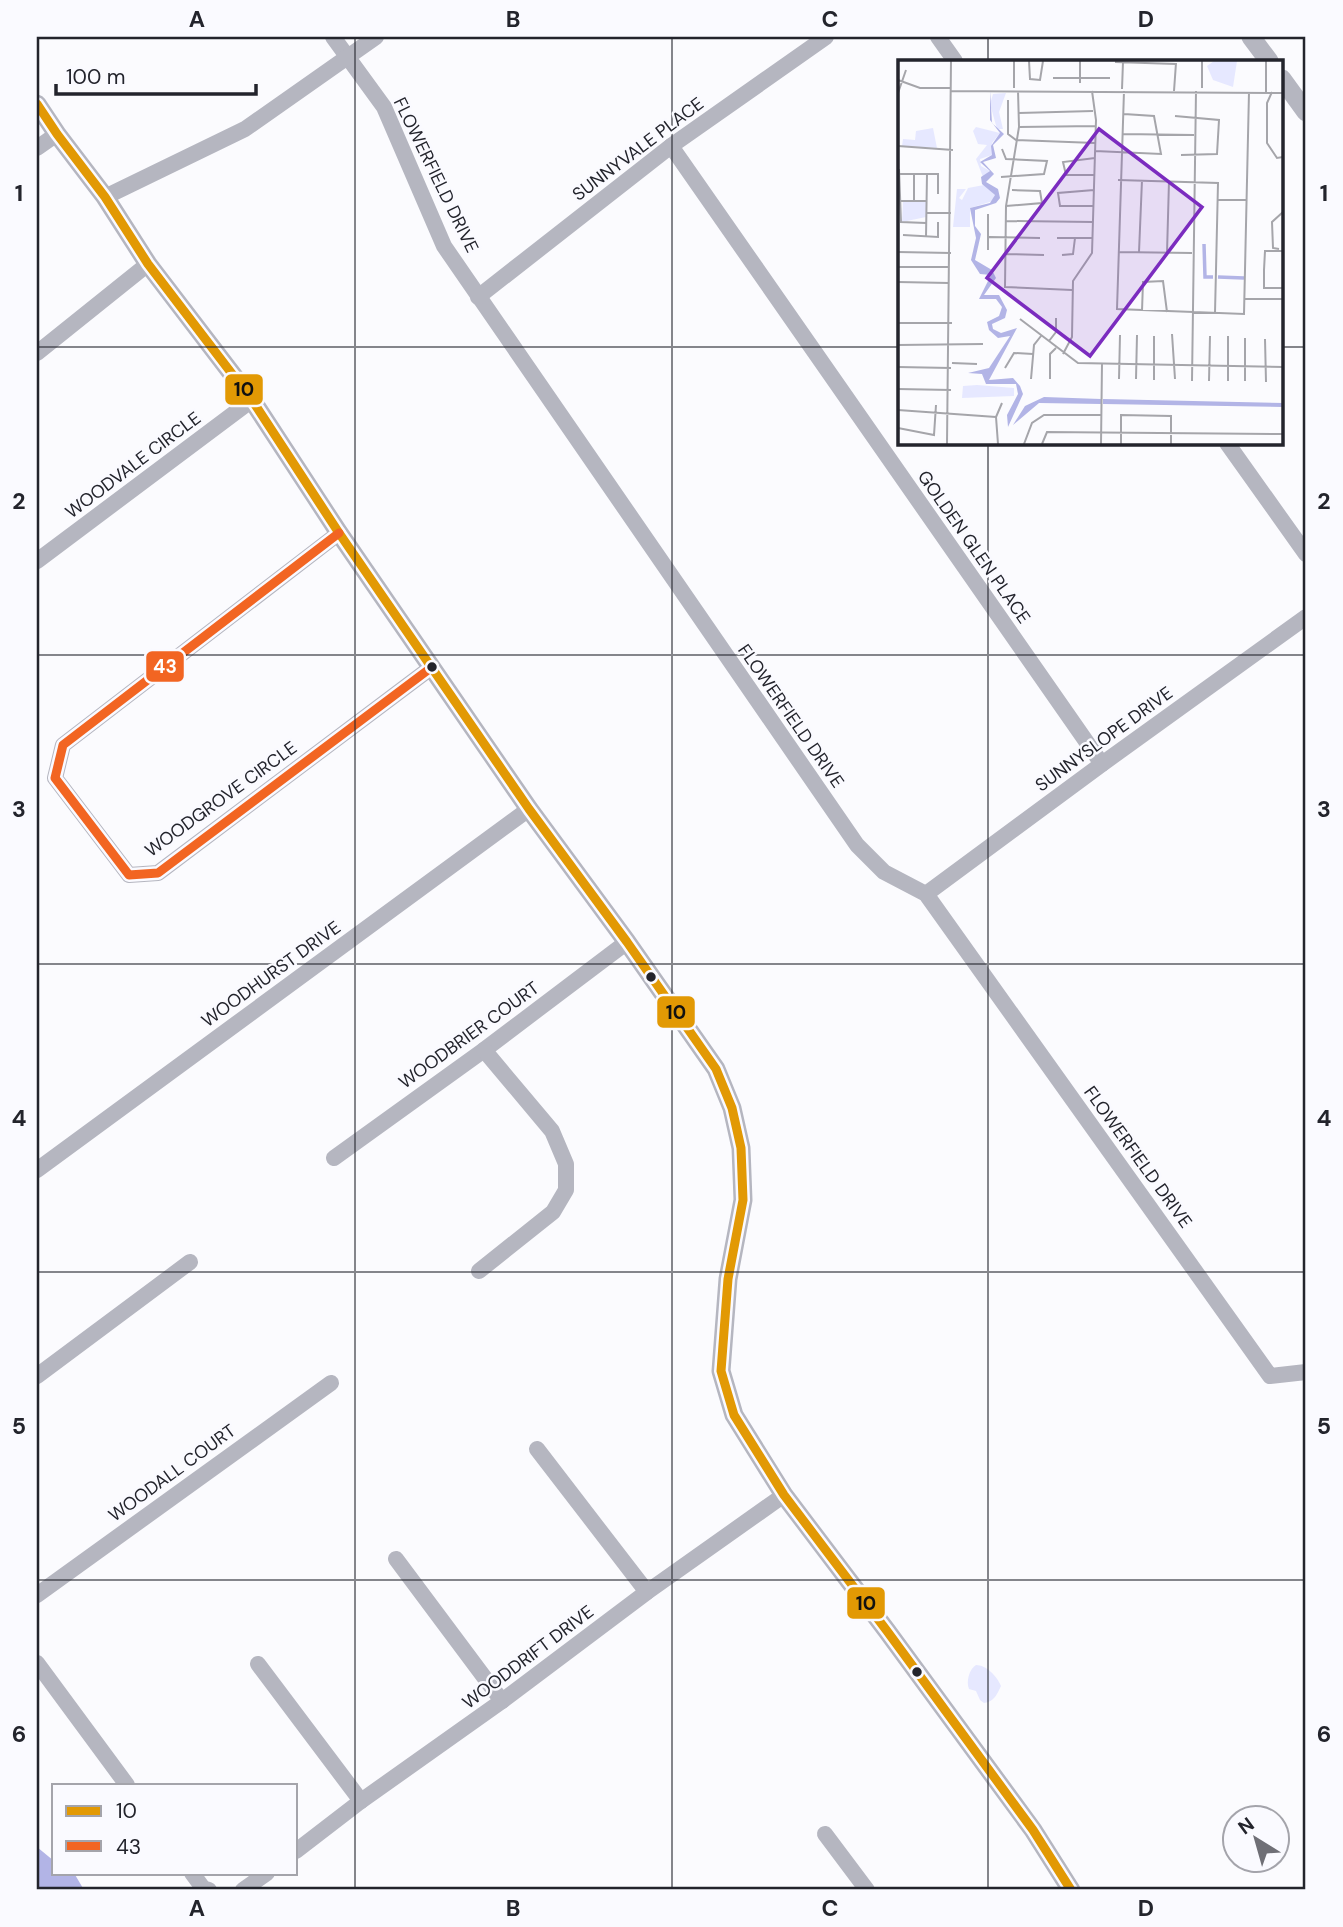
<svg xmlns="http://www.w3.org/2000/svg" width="1343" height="1927" viewBox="0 0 1343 1927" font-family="'DM Sans',sans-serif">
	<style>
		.green { fill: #e6e8ff }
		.water { fill: #b2b4e6 }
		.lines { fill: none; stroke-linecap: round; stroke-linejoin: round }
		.minor { stroke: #b5b6c0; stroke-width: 16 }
		.tertiary { stroke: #b5b6c0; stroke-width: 19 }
		.bus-1-casing { stroke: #fafaff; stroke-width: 14 }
		.bus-2-casing { stroke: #fafaff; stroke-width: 14 }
		.bus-1 { stroke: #e29904; stroke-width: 9 }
		.bus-2 { stroke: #f26522; stroke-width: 9 }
		.grid { fill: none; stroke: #23242c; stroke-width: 2; stroke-opacity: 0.55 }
		.bus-dot { fill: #23242c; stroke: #fafaff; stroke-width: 2.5 }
		.labels { text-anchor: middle; stroke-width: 5; stroke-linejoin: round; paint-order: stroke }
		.street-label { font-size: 18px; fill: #23242c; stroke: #fafaff }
		.inset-river { fill: none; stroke: #b2b4e6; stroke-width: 3.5 }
		.inset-road { fill: none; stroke: #a5a5aa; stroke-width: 2 }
		.view { fill: #7b2cbf; fill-opacity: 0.15; stroke: #7b2cbf; stroke-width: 3.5 }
		.inset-edge { fill: none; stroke: #23242c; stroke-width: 3.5 }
		.line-badge { stroke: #fafaff; stroke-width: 2.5 }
		.badge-label { font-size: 19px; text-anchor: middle; font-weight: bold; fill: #fff }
		.pale-badge-label { font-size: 19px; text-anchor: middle; font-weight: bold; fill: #111 }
		.neatline { fill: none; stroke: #23242c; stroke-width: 2.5 }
		.grid-label { font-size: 23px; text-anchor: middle; font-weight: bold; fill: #23242c }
	</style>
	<rect width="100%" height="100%" fill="#fbfbfe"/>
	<path class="green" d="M976,1665C986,1665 997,1676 1001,1686C997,1694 994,1702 984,1703L980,1700L976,1691L969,1689C966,1682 969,1669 976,1665Z"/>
	<path class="water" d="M37,1847L54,1861V1873H74L84,1890H37Z"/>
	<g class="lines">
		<g class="minor">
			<path d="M333,37L384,107L444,246L857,845L884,872L926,894L1270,1376L1306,1372"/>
			<path d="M938,37L955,61"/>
			<path d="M671,146L1102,764"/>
			<path d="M37,148L57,134"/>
			<path d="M105,197L245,129L376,37"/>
			<path d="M478,297L671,146L826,37"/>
			<path d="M37,353L148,264"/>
			<path d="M1227,443L1306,554"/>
			<path d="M339,533L63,745L55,778L129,875L158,873L432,667"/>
			<path d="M37,561L252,400"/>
			<path d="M926,894L1102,764L1306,617"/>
			<path d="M334,1158L484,1050L627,942"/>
			<path d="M37,1170L529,809"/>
			<path d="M479,1271L553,1212L566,1190V1164L552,1131L484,1050"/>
			<path d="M37,1376L190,1262"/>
			<path d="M537,1449L647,1592"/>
			<path d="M396,1559L502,1701"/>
			<path d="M37,1595L331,1383"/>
			<path d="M37,1663L127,1785"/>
			<path d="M258,1664L361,1801"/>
			<path d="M825,1834L867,1890"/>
			<path d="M296,1851L361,1801L502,1701L647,1592L784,1495"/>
			<path d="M192,1873L203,1888L209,1890"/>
			<path d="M243,1890L267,1873"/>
		</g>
		<g class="tertiary">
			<path d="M1251,37L1269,61"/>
			<path d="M1282,79L1306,112"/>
			<path d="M37,104L57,134L105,197L148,264L252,400L339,533L529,809L627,942L716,1069L732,1108L741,1148L743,1200L728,1279L721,1371L734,1415L784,1495L887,1631L1033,1830L1071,1890"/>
		</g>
		<defs>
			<path id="bus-1" d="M37,104L57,134L105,197L148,264L252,400L339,533L529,809L627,942L716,1069L732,1108L741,1148L743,1200L728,1279L721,1371L734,1415L784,1495L887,1631L1033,1830L1071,1890"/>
			<path id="bus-2" d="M339,533L63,745L55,778L129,875L158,873L432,667"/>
		</defs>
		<use href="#bus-1" class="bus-1-casing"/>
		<use href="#bus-2" class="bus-2-casing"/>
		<use href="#bus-1" class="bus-1"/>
		<use href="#bus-2" class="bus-2"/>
	</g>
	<path class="grid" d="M355,37V1890M672,37V1890M988,37V61M37,347H900M1282,347H1306M988,443V1890M37,655H1306M37,964H1306M37,1272H1306M37,1580H1306"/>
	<g class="bus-dot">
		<circle cx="432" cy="667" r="6"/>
		<circle cx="651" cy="977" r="6"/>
		<circle cx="917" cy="1672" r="6"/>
	</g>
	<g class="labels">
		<g class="street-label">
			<text transform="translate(638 149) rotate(-37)" y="6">SUNNYVALE PLACE</text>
			<text transform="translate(436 175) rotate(64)" y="6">FLOWERFIELD DRIVE</text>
			<text transform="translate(133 465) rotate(-37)" y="6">WOODVALE CIRCLE</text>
			<text transform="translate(974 547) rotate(55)" y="6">GOLDEN GLEN PLACE</text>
			<text transform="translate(791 716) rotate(55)" y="6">FLOWERFIELD DRIVE</text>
			<text transform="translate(1104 739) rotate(-36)" y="6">SUNNYSLOPE DRIVE</text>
			<text transform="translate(221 799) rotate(-36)" y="6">WOODGROVE CIRCLE</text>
			<text transform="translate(271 974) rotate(-36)" y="6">WOODHURST DRIVE</text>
			<text transform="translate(469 1035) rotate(-36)" y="6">WOODBRIER COURT</text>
			<text transform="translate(1138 1157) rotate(54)" y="6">FLOWERFIELD DRIVE</text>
			<text transform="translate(172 1473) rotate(-36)" y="6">WOODALL COURT</text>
			<text transform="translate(528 1657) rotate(-37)" y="6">WOODDRIFT DRIVE</text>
		</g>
	</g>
	<g transform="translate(898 60)">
		<rect width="385" height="385" fill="#fbfbfe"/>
		<path d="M316,1H339L335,27L315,20L309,6ZM108,33L101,52L105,69H99L92,44L95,34ZM78,67L102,73L94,83V95L82,99L83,106L92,111L85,117L78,99L89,85L80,84L75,71ZM35,68L39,88L4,86L5,79L17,80L18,71ZM86,125L97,135L95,141L72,148V167H55L59,129H68L61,138L64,140L70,128ZM5,141H28V157L4,162ZM79,325L116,328V336L64,338L65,326Z" fill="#e6e8ff"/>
		<path d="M92,31L94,63L106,74L95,85L98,98L85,102L96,114L88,122L100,129L102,138L98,143L77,150V166L83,174L77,200L94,210L98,218L86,235H101L109,250L107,258L94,264L95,269L103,273L119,268L91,320L115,318L122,326L125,334L110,367L109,355L120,334L118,324H88L84,314L70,313L91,308L112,276L100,278L91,270L89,262L101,256L104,247L98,239H81L93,215L82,214L73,200L78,178L72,148L92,143L97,135L84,124L83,117L92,111L82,102L94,95L93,86L102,73L92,60ZM146,337L203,339V344L141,343L115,365L127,346ZM205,339L385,343V347L205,344Z" fill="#b2b4e6"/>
		<path class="inset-river" d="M306,184L307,217H315M320,217L346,218"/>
		<path class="inset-road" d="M131,1L132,19L142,20L145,1M182,1V23M217,2L278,4M155,18H212M0,20L22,28H53M116,28V1M304,28V1M224,29L225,2M53,31L385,33M120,31L121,67L108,146L107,227L174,230M226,31L219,249L346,254L351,32M276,31L278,3M368,32V1M374,32L369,43V83L379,98L385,97M0,33L8,10M110,40V74L118,80L197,83M121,53L195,51M277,56L321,60L319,94L283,95M121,67L198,66M225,74L296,75M0,86L55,90M197,91L263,94L256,56L226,54M197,98L165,102L168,115H197M1,109L3,162L28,163M1,114H40V134M16,114V140M103,117L146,114L149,101L108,99L104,89M220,120L320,123L317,253M320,140H349M3,141H29M108,146L144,143L142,131L114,130M195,146H162L160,133L196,130M28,153H53M108,161L195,162M5,175L40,177V162M28,177L29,114M91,177L142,178M159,178H194M381,189L375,188L374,162L385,152M90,190V154M385,191H367L366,210V228H385M0,192L53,193M220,192L294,193M241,192L244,120M269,193L271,121M107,194L146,195M164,195L175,194L177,178M0,207H51M0,222L51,223M347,239H385M244,251L245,222L265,221L269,252M122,259L180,303L385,307M0,263H54M274,274L277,319M330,276V321M347,278V321M367,279L368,322M151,281L158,272V258M0,285L85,284M165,294L174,277L175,221L194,193L198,60L194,31M54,303L79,304M0,307L53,308M107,308L116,293L135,294M133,319L136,285L143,276M152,319V294L158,288M221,319L222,275M238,319L239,275M256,320V276M294,321L298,31M311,321L312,276M0,329L53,330M0,350L98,357M0,368L36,375L38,345M49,384L53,1M100,384L98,357L104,343M126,384L134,363L146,355H203M144,384L149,372L385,374M203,384L204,303M223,384V355L273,356V384"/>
		<path class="view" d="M201,69L304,147L192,296L89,218Z"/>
		<rect width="385" height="385" class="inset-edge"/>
	</g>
	<g class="line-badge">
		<rect x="224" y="373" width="40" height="33" rx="7" fill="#e29904"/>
		<rect x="145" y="650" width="40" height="33" rx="7" fill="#f26522"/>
		<rect x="656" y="995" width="40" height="34" rx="7" fill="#e29904"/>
		<rect x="846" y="1586" width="40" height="34" rx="7" fill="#e29904"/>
	</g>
	<g class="badge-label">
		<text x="165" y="673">43</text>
	</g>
	<g class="pale-badge-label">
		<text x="244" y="396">10</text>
		<text x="676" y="1019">10</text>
		<text x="866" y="1610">10</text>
	</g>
	<rect width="1343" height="1927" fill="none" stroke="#fafaff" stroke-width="77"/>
	<rect x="52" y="1784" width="245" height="91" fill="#fafaff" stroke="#a4a4ab" stroke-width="2"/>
	<rect x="66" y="1806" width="35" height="10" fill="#e29904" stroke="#a4a4ab" stroke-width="2"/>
	<text x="116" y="1818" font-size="21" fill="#23242c">10</text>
	<rect x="66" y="1841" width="35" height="10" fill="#f26522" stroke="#a4a4ab" stroke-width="2"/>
	<text x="116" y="1854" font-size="21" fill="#23242c">43</text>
	<g transform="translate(1256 1839) rotate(323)"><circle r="33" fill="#fafaff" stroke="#a4a4ab" stroke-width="2"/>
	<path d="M0-5L12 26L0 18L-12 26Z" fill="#6f6f76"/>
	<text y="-10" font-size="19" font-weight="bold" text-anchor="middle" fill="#23242c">N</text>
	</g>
	<path d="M56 84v10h200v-10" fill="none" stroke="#23242c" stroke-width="3.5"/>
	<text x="66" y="84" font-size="21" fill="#23242c" stroke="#fafaff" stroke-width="5" paint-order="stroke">100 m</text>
	<rect x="38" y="38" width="1266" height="1850" class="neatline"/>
	<g class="grid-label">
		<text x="197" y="27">A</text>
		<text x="513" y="27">B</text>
		<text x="830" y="27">C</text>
		<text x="1146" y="27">D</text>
		<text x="19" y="201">1</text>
		<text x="1324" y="201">1</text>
		<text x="19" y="509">2</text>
		<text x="1324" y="509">2</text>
		<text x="19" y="817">3</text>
		<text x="1324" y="817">3</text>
		<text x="19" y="1126">4</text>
		<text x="1324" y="1126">4</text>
		<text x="19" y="1434">5</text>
		<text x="1324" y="1434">5</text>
		<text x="19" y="1742">6</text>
		<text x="1324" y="1742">6</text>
		<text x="197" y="1916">A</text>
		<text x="513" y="1916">B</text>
		<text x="830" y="1916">C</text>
		<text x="1146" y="1916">D</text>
	</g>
</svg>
